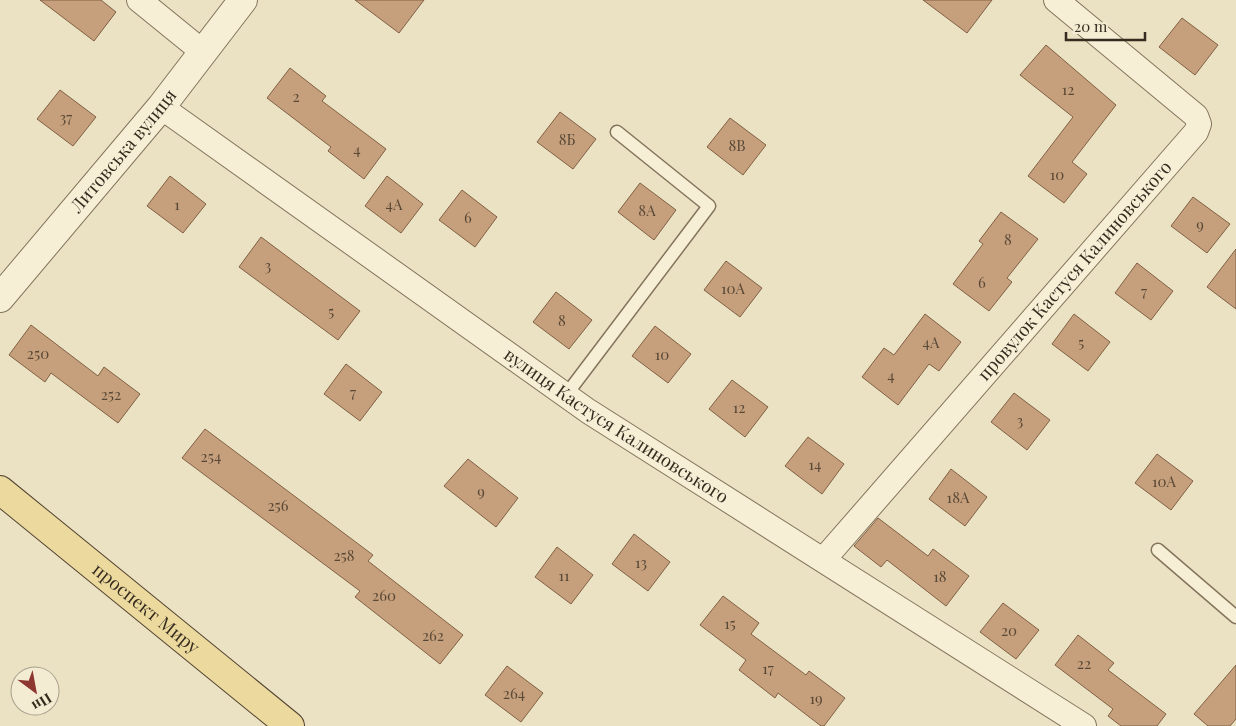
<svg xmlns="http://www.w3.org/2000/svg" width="1236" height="726" viewBox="0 0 1236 726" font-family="'Playfair Display',serif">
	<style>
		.building { fill: #c6a07c; stroke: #816043 }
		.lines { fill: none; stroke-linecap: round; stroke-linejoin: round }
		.service-casing { stroke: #84745c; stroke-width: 15 }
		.minor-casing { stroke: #84745c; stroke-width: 26 }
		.tertiary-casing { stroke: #84745c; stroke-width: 30 }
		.primary-casing { stroke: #524230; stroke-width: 30 }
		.service { stroke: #f6efd6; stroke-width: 12 }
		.minor { stroke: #f6efd6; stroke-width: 24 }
		.tertiary { stroke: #f6efd6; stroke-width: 28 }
		.primary { stroke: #ebd99e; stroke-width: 28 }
		.labels { text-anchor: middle; stroke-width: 4; stroke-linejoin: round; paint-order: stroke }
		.number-label { font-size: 15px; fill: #594836 }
		.street-label { font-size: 18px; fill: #352b1e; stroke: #f3ecd3 }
	</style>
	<rect width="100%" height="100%" fill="#ebe2c4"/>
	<g class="building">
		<path d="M40,0H101L116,12L94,41Z"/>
		<path d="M355,0H424L399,33Z"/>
		<path d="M923,0H992L967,33Z"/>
		<path d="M1182,18L1218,45L1195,75L1159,47Z"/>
		<path d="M1046,45L1116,105L1072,162L1087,174L1064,203L1028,176L1073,117L1020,75Z"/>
		<path d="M290,68L326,96L322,101L386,149L364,179L328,151L331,147L267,98Z"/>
		<path d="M60,90L96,117L73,146L37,119Z"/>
		<path d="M560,112L596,139L573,169L537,142Z"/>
		<path d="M730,118L766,145L743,175L707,147Z"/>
		<path d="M170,176L206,204L183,233L147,206Z"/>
		<path d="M387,176L423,204L401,233L365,206Z"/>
		<path d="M640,183L676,210L654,240L618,212Z"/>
		<path d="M462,190L497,217L475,247L439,220Z"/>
		<path d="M1193,197L1230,224L1207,253L1171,226Z"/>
		<path d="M1001,212L1038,239L1007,278L1012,282L989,311L953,284L983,244L979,241Z"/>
		<path d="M261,237L360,311L338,340L239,267Z"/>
		<path d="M1236,249V309L1207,287Z"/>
		<path d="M726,261L762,288L740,317L704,290Z"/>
		<path d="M1137,263L1173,291L1151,320L1115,293Z"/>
		<path d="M556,292L592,320L569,349L533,322Z"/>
		<path d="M925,314L961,342L939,371L929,364L898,405L862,377L884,348L894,355Z"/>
		<path d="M1074,314L1110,342L1088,371L1052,344Z"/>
		<path d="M31,325L98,376L104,367L140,394L118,423L51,373L45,382L9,355Z"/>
		<path d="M655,326L691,354L668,383L632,356Z"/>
		<path d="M346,364L382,392L360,421L324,394Z"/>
		<path d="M732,380L768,407L745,437L709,409Z"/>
		<path d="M1014,393L1050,420L1027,450L991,422Z"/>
		<path d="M205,429L373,555L368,561L463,635L440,664L355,597L360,591L182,458Z"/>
		<path d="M808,437L844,464L822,494L785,466Z"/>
		<path d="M1157,454L1193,481L1171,510L1135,483Z"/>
		<path d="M468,459L518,498L496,527L444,486Z"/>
		<path d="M951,469L987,497L965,526L929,499Z"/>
		<path d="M878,518L928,556L933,549L969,576L946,606L887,560L881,567L854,546Z"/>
		<path d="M634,534L670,562L648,591L612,564Z"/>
		<path d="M557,547L593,575L571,604L535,577Z"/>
		<path d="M723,596L759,623L751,634L806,675L809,671L845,698L824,726H821L778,693L775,698L739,670L746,660L700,625Z"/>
		<path d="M1003,603L1039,630L1016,659L980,632Z"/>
		<path d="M1078,635L1114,663L1108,670L1166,714L1157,726H1121L1108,716L1113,709L1055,665Z"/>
		<path d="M1236,665V719L1230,726H1208L1194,714Z"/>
		<path d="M507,666L543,693L521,722L485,695Z"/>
	</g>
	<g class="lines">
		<defs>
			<g id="service">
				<path d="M566,395L709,206L617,132"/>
				<path d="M1158,550L1236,617"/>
			</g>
			<g id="minor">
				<path d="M139,0L203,52"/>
				<path id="s1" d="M161,107L588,411L1084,726"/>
				<path id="s2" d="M824,559L1196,132L1199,124L1196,116L1056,0"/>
			</g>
			<g id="tertiary">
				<path id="s3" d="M0,298L161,107L243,0"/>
			</g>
			<g id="primary">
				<path id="s4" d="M0,490L290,726"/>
			</g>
		</defs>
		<use href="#service" class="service-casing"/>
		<use href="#minor" class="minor-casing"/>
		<use href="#tertiary" class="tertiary-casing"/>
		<use href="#primary" class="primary-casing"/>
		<use href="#service" class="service"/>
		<use href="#minor" class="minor"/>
		<use href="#tertiary" class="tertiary"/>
		<use href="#primary" class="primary"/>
	</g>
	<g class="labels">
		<g class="number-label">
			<text x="1068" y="95">12</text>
			<text x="296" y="102">2</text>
			<text x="66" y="123">37</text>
			<text x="567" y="145">8Б</text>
			<text x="737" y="151">8В</text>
			<text x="357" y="155">4</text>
			<text x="1057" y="180">10</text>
			<text x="177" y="210">1</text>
			<text x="394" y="210">4А</text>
			<text x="647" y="216">8А</text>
			<text x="468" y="223">6</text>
			<text x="1200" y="230">9</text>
			<text x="1008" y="245">8</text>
			<text x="268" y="271">3</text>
			<text x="982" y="288">6</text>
			<text x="733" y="294">10А</text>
			<text x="1144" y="297">7</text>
			<text x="331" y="317">5</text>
			<text x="562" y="326">8</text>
			<text x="931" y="348">4А</text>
			<text x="1081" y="348">5</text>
			<text x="38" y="359">250</text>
			<text x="662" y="360">10</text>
			<text x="891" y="381">4</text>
			<text x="353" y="398">7</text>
			<text x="111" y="400">252</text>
			<text x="739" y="413">12</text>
			<text x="1020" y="426">3</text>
			<text x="211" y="462">254</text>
			<text x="815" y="470">14</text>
			<text x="1164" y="487">10А</text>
			<text x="481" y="497">9</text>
			<text x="958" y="503">18А</text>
			<text x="278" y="511">256</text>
			<text x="344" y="561">258</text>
			<text x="641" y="568">13</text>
			<text x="564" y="581">11</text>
			<text x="940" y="582">18</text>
			<text x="384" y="601">260</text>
			<text x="730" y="629">15</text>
			<text x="1009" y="636">20</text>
			<text x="433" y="641">262</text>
			<text x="1084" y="669">22</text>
			<text x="768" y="674">17</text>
			<text x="514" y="699">264</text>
			<text x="816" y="704">19</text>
		</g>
		<g class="street-label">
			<text dy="6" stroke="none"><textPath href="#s3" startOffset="192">Литовська вулиця</textPath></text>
			<text dy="6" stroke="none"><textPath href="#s2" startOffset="382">провулок Кастуся Калиновського</textPath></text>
			<text dy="6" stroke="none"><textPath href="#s1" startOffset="556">вулиця Кастуся Калиновського</textPath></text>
			<text dy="6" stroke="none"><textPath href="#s4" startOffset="188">проспект Миру</textPath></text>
		</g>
	</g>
	<g transform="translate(35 691) rotate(148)"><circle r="24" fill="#f3ecd3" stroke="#a79f8b"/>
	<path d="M0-4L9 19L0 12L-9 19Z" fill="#8e3630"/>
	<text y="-8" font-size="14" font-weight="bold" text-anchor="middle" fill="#352b1e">Пн</text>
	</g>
	<path d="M1066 32v8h79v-8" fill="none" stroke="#352b1e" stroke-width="2.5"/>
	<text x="1074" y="32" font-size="15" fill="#352b1e" stroke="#f3ecd3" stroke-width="4" paint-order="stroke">20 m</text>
</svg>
